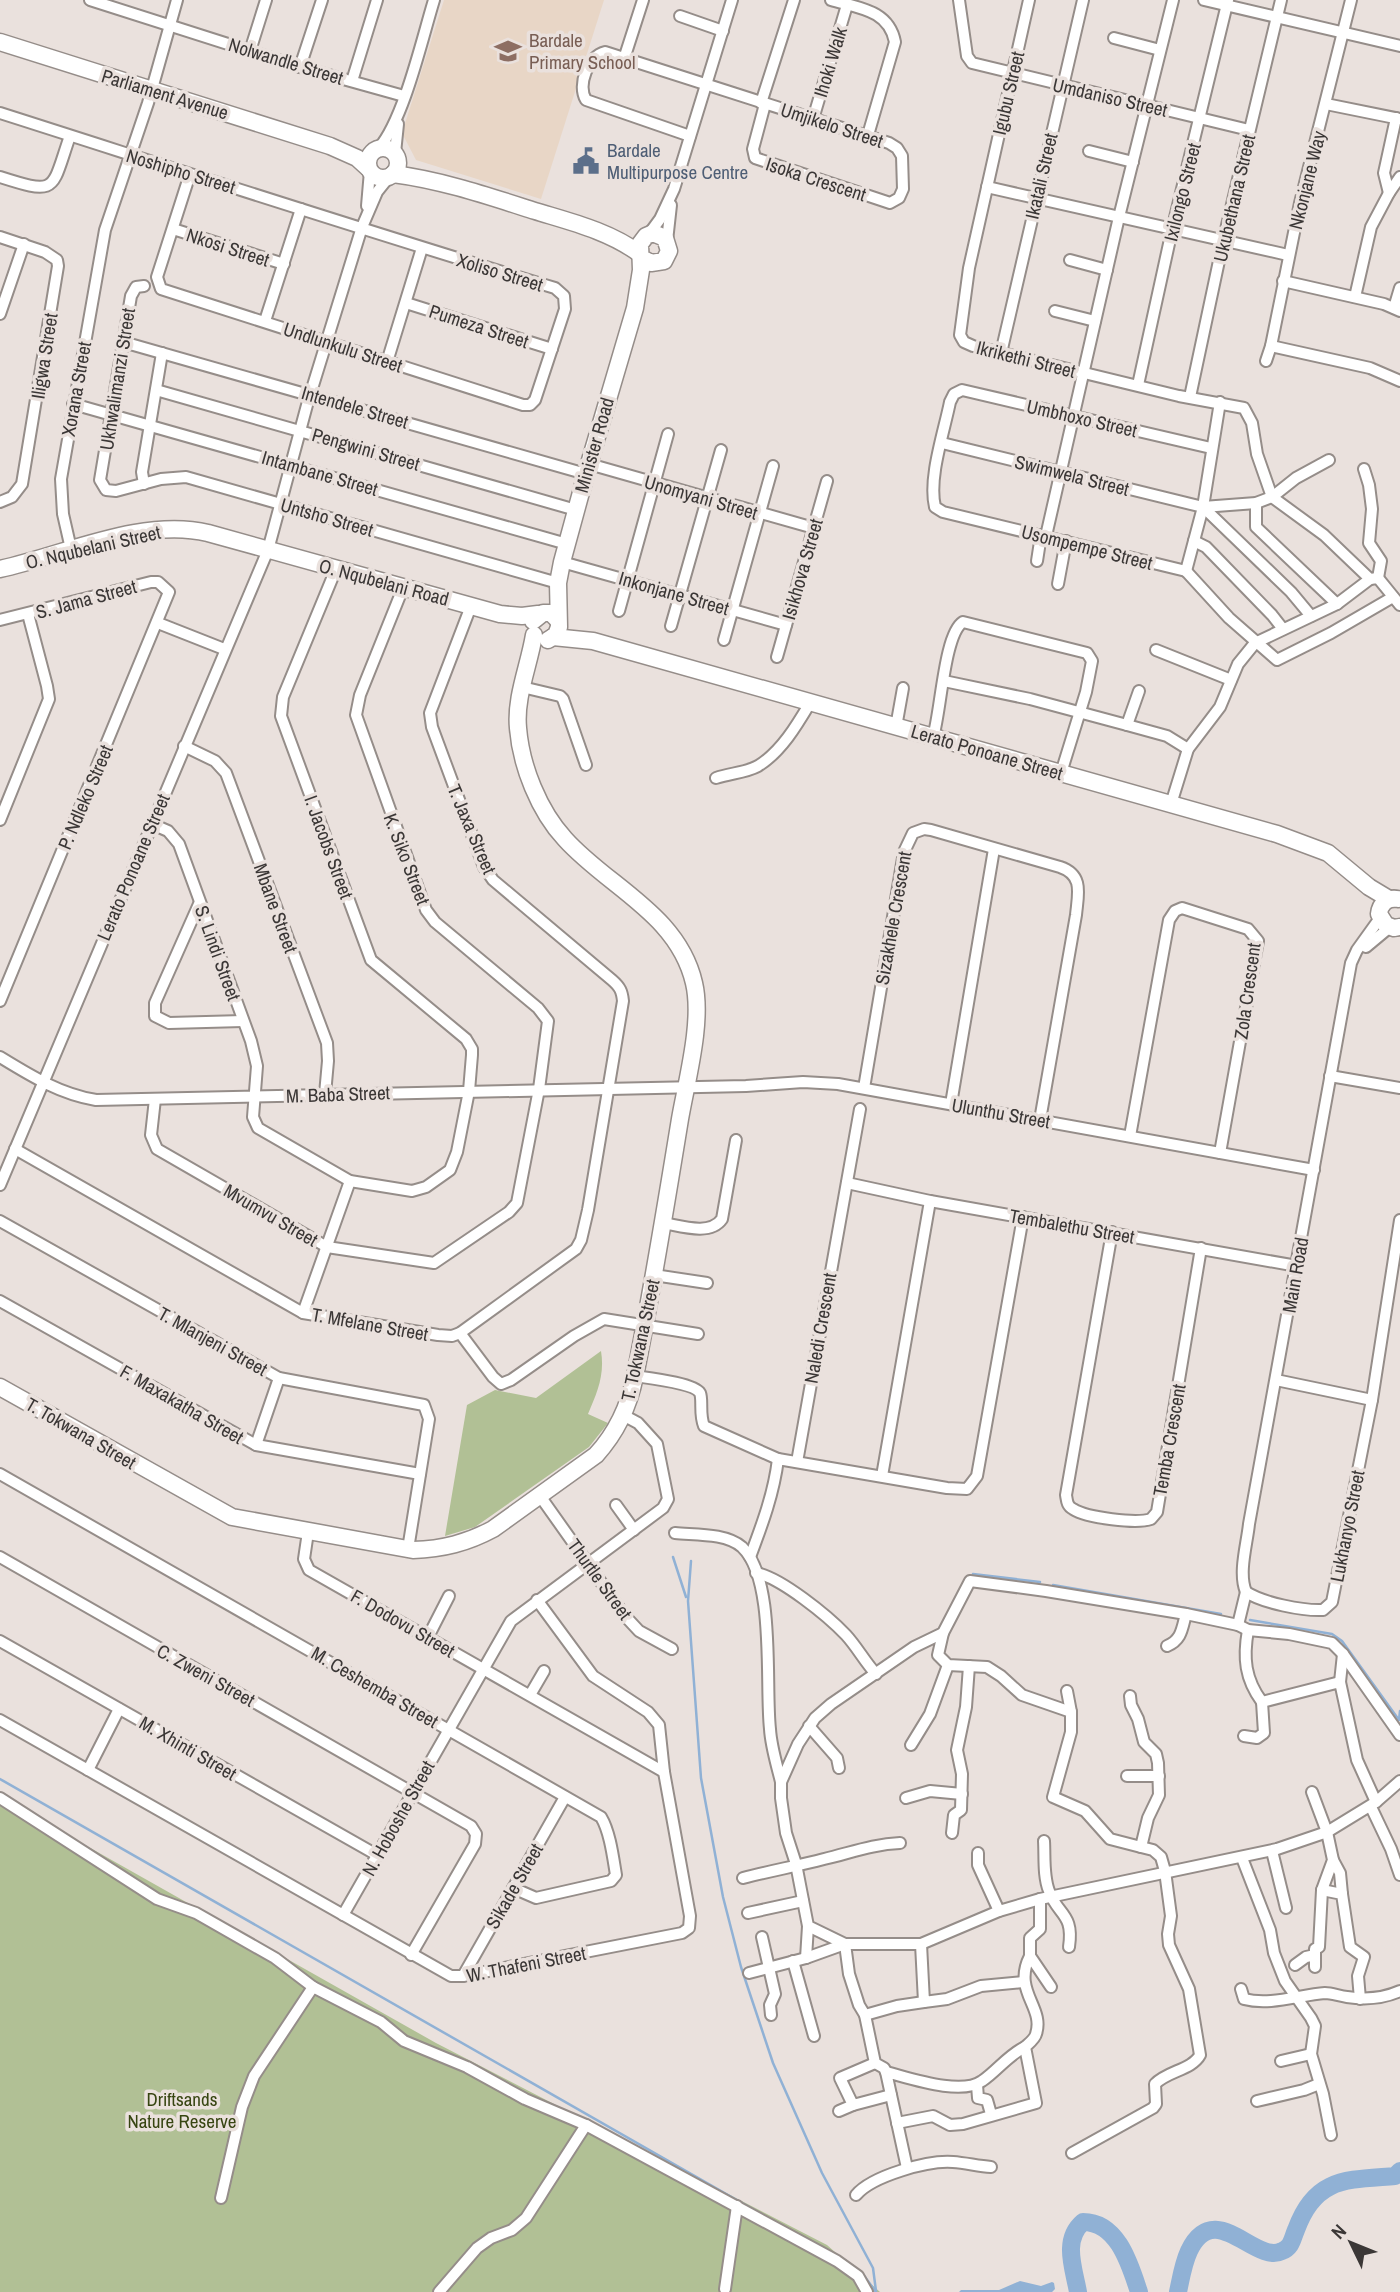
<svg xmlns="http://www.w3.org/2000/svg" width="1400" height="2292" viewBox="0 0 1400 2292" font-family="'Archivo Narrow',sans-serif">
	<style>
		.education { fill: #e8d6c6 }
		.green { fill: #b1c095 }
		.water { fill: #90b1d5 }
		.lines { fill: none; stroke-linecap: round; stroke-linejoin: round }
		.stream { stroke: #90b1d5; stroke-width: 2.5 }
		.river { stroke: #90b1d5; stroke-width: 18 }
		.street-casing { stroke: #958d89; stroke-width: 14 }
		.secondary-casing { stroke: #958d89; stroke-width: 19 }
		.street { stroke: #fff; stroke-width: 10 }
		.secondary { stroke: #fff; stroke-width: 16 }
		.labels { text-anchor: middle; stroke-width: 7; stroke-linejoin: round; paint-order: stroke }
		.education-label { font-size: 19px; fill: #785e54; stroke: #eae1dd; text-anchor: start }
		.street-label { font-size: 19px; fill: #3b3736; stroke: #eae1dd }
		.service-label { font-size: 19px; fill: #4e5e75; stroke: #eae1dd; text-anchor: start }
		.park-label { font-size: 19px; fill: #374512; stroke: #eae1dd }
	</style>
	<rect width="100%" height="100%" fill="#eae1dd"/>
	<path class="education" d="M444,0H604L541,199L416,160L402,133Z"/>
	<g class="green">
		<path d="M601,1351C605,1375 597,1393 588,1414L608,1423L589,1447L475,1527L445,1536L467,1405L495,1390L536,1398Z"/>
		<path d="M0,1797L436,2043L827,2245L880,2292H0Z"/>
	</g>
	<path class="water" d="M1020,2281L1041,2286L1052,2282L1054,2283L1055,2289L1052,2292H959L961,2290H999Z"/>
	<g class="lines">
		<g class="stream">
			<path d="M673,1557L686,1597"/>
			<path d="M691,1561L688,1601L701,1778L723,1897L741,1967L773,2063L822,2173L873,2268L876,2291"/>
			<path d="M973,1574L1040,1582"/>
			<path d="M1053,1585L1221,1614"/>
			<path d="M1250,1620L1332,1634L1342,1641L1399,1720"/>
			<path d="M1399,1720L1400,1711"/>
			<path d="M0,1779L763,2215"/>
			<path d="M862,2273L876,2292"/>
		</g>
		<g class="river">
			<path d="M1078,2292C1074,2269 1062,2240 1083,2222C1118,2222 1130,2265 1139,2292"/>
			<path d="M1178,2292C1181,2278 1183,2264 1189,2251C1215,2197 1255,2265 1282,2251C1292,2247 1292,2239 1296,2230C1315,2177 1346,2180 1395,2176L1400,2171"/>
		</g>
		<defs>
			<g id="street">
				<path d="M90,0L300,67L404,96"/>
				<path d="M831,0C859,8 889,10 895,42L868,135"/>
				<path d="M959,0L967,56L972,63L1249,130"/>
				<path d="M1204,0L1400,46"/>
				<path d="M680,16L723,31"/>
				<path d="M1114,38L1160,50"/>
				<path d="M250,51L266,0"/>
				<path d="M624,59L643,0"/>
				<path d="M300,67L322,0"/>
				<path d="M352,81L377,0"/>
				<path d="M761,103L794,0"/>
				<path d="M1326,104L1400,119"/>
				<path d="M0,113C185,172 369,232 555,288L564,296L565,309L535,400L530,405H523L161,289L157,277L190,174"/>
				<path d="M813,119L847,5"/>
				<path d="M690,136L586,100C577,85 588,56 605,52L889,143L897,148L902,156L903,189L899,198L890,203L755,158L753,149L765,104"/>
				<path d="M379,148C404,119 422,39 434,0"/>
				<path d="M1089,151L1133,162"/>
				<path d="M395,153L398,124"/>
				<path d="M0,177C59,196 51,190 70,136"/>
				<path d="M987,187L1288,255"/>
				<path d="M1389,193L1384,173L1396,118"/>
				<path d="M367,206L370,171"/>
				<path d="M173,229L284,264"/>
				<path d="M649,234L660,219L674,189L732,0"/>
				<path d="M0,237L45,252L57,260L58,266L22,484L12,497L0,502"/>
				<path d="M667,241L671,205"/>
				<path d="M1070,260L1107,270"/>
				<path d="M1283,281L1384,304L1400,311"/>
				<path d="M144,286L136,287L131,296L100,480L106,490L116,491L161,479L186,477L558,583"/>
				<path d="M1355,297L1371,227L1389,193L1400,177"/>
				<path d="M406,303L552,349"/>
				<path d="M1394,308L1400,288"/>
				<path d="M1055,311L1095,321"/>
				<path d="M0,314L24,244"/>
				<path d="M265,321L301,209"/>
				<path d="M123,342L586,474"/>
				<path d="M1271,346L1370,368L1400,381"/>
				<path d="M1001,353L1083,0"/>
				<path d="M1266,361L1271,346L1300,203L1351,0"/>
				<path d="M387,362L422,248"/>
				<path d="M1138,385L1172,230L1228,0"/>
				<path d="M156,390L576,510"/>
				<path d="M1190,397L1223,242L1281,0"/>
				<path d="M73,404L567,544"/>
				<path d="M942,443L1203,507L1256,503L1272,497L1257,454L1252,423L1244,408L1179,396L973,346L964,342L960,335L969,268L1029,0"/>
				<path d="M1329,460L1296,478L1272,497L1324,535L1370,579L1378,578L1400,605"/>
				<path d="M589,464L814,528"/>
				<path d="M1364,469L1369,485L1372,509L1369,543L1381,561L1378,578"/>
				<path d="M144,484L142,472L162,353"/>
				<path d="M1256,503V527L1337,604"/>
				<path d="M1203,507L1291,592L1311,616"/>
				<path d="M1046,536L1119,217L1173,0"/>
				<path d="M1194,541L1206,547L1272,615L1283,629"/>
				<path d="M71,549L63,514L61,479L105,230L148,103L177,0"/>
				<path d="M1037,561L1041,535"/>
				<path d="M562,562L786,625"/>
				<path d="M1186,571L943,512L935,507C928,478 944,432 950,402L954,394L962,390L1211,448"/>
				<path d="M1186,571L1229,618L1277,660L1331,633L1393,597"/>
				<path d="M1186,571L1203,507L1220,402"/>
				<path d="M1058,584L1066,541"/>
				<path d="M619,611L668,434"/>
				<path d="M0,620L151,582H158L169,592L0,1001"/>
				<path d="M158,623L224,649"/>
				<path d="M671,626L721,450"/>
				<path d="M724,640L773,466"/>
				<path d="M1156,650L1231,680"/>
				<path d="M777,657L827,481"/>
				<path d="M944,681L1030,699L1127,725"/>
				<path d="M522,687L560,696L563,699L586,765"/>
				<path d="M1139,691L1127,725L1167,736L1188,749"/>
				<path d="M896,727L903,688"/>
				<path d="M933,737C941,712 944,634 963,622L1087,653L1092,661L1086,692L1061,773"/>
				<path d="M184,746L215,761L226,773L327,1043L328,1061L325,1094"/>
				<path d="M716,778C730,773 745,773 758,766C781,752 797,725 810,703"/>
				<path d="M1171,804L1188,749L1220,707L1238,664L1255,643L1337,604L1370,579"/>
				<path d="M0,820L49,699L47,686L28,614"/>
				<path d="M152,824L168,831L179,844L251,1041L257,1066L253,1117L258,1128L350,1181L412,1191L426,1187L450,1170L457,1152L469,1091L472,1055V1049L466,1039L371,960L281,716L283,697L336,569"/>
				<path d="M199,904L155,1003V1016L169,1023L243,1021"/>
				<path d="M1366,947L1390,927"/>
				<path d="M0,1057C31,1076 60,1094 96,1100L746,1086L803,1082L838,1084L1314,1170"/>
				<path d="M1330,1076L1400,1088"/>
				<path d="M864,1088L904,852L913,833L924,829L931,830L1060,867C1084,875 1078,894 1076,915L1040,1120"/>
				<path d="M155,1099L151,1135L157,1149L327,1247L434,1263L509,1212L517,1203L539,1089L548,1021L538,1008L435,922L426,910L356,715L360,695L403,588"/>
				<path d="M951,1104L994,849"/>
				<path d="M1130,1136L1169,920L1175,911L1182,908L1248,929L1258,941L1220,1153"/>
				<path d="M15,1149L303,1313L438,1335L452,1336L460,1333L576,1249L581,1240L588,1210L623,1001C622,991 620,987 612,980L493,880L484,867L432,727L430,713L471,606"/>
				<path d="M847,1183L930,1201L1297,1266"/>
				<path d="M0,1185L268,550L307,405L362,227L377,192L389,177"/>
				<path d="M0,1221L279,1378L424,1405L429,1419L408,1549"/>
				<path d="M663,1223C681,1226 710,1236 722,1219L736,1140"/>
				<path d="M1112,1232L1066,1495C1067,1501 1067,1506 1073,1509C1087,1518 1137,1524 1151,1519L1157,1512L1201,1248"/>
				<path d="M654,1275L707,1283"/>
				<path d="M0,1301L256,1445L420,1474"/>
				<path d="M303,1313L350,1181"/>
				<path d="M460,1333L493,1377L501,1384L511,1380L574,1336L604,1319L698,1334"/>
				<path d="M635,1376C648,1378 694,1383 700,1393C703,1400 699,1414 704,1426L778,1459"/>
				<path d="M1276,1380L1372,1400"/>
				<path d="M256,1445L279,1378"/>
				<path d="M797,1462L860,1109"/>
				<path d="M0,1474L601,1817C610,1832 613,1857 616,1875L611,1881L536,1898L513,1888"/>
				<path d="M882,1476L930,1201"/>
				<path d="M540,1496L625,1616L639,1631L672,1649"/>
				<path d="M616,1505L634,1530"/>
				<path d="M308,1532L304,1559L309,1570L664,1772"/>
				<path d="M675,1533C695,1535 726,1533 742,1547C776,1579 765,1685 770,1729C771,1747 777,1765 781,1782"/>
				<path d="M0,1557L471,1826L476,1834L475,1844L411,1955"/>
				<path d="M750,1557C762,1525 774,1493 778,1459L947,1488L967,1489L977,1476L1023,1217"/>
				<path d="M756,1573C780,1577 828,1616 846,1635C857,1647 865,1662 876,1674"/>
				<path d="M1246,1592C1238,1573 1247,1544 1249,1524L1351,963L1357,950L1380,918"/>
				<path d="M1246,1592C1263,1603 1303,1611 1323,1610L1332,1602L1372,1400L1400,1220"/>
				<path d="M1238,1625L1246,1592"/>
				<path d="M1248,1630C1243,1658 1245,1679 1262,1702"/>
				<path d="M943,1633L938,1655L948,1665L987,1667L1001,1676L1022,1695L1071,1712V1732L1053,1797L1085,1811L1110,1839L1141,1847"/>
				<path d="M428,1637L449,1596"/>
				<path d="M0,1641L377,1855"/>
				<path d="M1167,1646C1182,1640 1182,1628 1186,1614"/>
				<path d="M1340,1682L1343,1654"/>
				<path d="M1067,1691L1071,1712"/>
				<path d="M530,1695L544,1671"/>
				<path d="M0,1720L451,1976H463L682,1933L689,1928L690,1916L664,1772L659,1725L648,1712L593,1676L537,1600"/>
				<path d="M809,1726L837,1758L839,1768"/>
				<path d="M1244,1736L1257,1738L1264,1733L1262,1702L1340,1682L1357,1760L1376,1802L1400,1781"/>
				<path d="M911,1745L930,1714L948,1665"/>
				<path d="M88,1770L119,1709"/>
				<path d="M1127,1776H1159"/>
				<path d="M1312,1792L1327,1832L1333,1860L1322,1890L1319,1947L1315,1949V1967"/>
				<path d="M0,1798L157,1899L196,1913L275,1958L313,1987L381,2022L404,2041L467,2067L525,2099L586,2125L837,2261L858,2276L867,2292"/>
				<path d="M906,1798L930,1791L962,1794"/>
				<path d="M1371,1807L1391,1849L1400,1875"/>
				<path d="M952,1833L954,1815L961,1810L962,1774L957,1750L966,1707L969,1666"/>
				<path d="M1044,1841C1045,1857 1043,1876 1049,1891C1058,1916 1074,1913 1069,1947"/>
				<path d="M1272,1851L1286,1908"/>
				<path d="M978,1853V1865L999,1911"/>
				<path d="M1242,1858L1270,1930L1274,1953L1285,1981L1311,2018L1315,2026L1311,2054L1323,2094L1331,2135"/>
				<path d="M1333,1860L1340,1873L1342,1894"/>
				<path d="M743,1878C770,1871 797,1866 824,1859C850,1853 873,1844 900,1843"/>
				<path d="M1322,1890L1342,1894L1350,1947L1364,1957L1358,1976L1360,1999"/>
				<path d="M1040,1899V1929L1030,1938V1956L1051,1987"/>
				<path d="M748,1913L803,1901"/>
				<path d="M343,1915L511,1621L663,1508L668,1499L657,1444L638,1423L623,1415"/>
				<path d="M762,1937L775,1994L770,2005L771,2015"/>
				<path d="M921,1944L924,2002L947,1999L981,1986L1023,1982"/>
				<path d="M806,1958L808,1926"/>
				<path d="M793,1961L814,2036"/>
				<path d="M1295,1965L1306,1957L1315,1955"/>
				<path d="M749,1973L806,1958L845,1944L808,1926L796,1864L786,1833L781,1798V1782L798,1744L815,1718L831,1704L914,1647L943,1633L970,1581L1046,1591L1186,1614L1238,1625L1248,1630L1289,1634L1332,1643L1343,1654L1400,1735"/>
				<path d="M463,1976L565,1797"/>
				<path d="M1241,1989L1244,1999C1270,2006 1299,1995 1325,1993C1332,1993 1339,1996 1347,1997C1366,2000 1382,1999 1400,1991"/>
				<path d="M865,2015L897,2006L924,2002"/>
				<path d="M1281,2061L1311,2054"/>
				<path d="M886,2072L884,2068L875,2063L865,2015L859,2005L849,1974L845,1944H921L999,1911L1040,1899L1277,1849L1327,1832L1376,1802"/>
				<path d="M977,2085L978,2098L987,2100L991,2114"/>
				<path d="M1257,2101L1304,2090L1319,2084"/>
				<path d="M853,2105L891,2095"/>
				<path d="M839,2111L853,2105L840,2078L875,2063"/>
				<path d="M897,2123L933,2116L950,2125L963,2124L1036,2103L1025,2047C1028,2044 1035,2039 1036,2034C1045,2007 1012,1991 1030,1956"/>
				<path d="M1072,2153L1153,2108L1156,2104L1155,2084C1167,2071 1192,2070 1200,2055L1189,1989L1169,1945L1168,1934L1171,1916L1165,1871L1161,1857L1153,1850L1141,1847L1148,1818L1159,1795L1158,1763L1156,1754L1144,1742L1138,1719L1131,1705L1130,1696"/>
				<path d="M907,2168L886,2072C910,2078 961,2096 982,2081C997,2071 1008,2055 1025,2047"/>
				<path d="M856,2195C872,2176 928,2160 953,2162C966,2163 978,2166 991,2167"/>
				<path d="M221,2198L242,2107L254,2076L313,1987"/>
				<path d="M725,2289L737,2206"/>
				<path d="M439,2292L477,2248L491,2238L512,2230L526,2218L586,2125"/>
			</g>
			<g id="secondary">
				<path d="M0,42L330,146L357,158L368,168"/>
				<circle cx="383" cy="163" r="15"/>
				<path d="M393,174C441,180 488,196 535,211C571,222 609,231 640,254"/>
				<path d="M0,569C64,555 143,517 208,533L500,614L522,616L538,614"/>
				<path d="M533,621L543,613H551L557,619"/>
				<path d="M553,637L593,641L1277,834L1328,853L1369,887L1389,899"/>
				<path d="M548,640L556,635L559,627L558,583L562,562L586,474L635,308L641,270L640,244L646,236L653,233L665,238L669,251L664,261L651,263L642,258"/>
				<path d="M1398,899C1387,897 1380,904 1379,914L1386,925L1394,928L1400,927"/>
				<path d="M0,1387L232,1517L413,1550C443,1549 467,1543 493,1529L596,1455C617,1432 629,1406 635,1376C652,1291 666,1205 680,1119C687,1079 703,1021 694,983C678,914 608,887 565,839C539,811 521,766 518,728C515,697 529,666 534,635"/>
			</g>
		</defs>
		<use href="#street" class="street-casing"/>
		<use href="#secondary" class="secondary-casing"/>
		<use href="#street" class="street"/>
		<use href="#secondary" class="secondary"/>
	</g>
	<defs>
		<symbol id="school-bare" viewBox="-9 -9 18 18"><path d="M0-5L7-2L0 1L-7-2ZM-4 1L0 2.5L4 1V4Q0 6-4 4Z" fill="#8d6e63" stroke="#eae1dd" stroke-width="2.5" paint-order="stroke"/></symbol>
		<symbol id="civic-bare" viewBox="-9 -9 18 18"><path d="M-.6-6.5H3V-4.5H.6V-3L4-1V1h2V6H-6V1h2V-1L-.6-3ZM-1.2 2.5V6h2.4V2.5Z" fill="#5c6f8a" stroke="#eae1dd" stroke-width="2.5" paint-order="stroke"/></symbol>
	</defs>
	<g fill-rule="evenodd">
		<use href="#school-bare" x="489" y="32" width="38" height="38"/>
		<use href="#civic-bare" x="567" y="142" width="38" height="38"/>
	</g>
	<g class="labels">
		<g class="education-label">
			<text x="529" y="47">Bardale<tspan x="529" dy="22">Primary School</tspan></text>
		</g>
		<g class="street-label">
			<text transform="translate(286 61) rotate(17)" y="7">Nolwandle Street</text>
			<text transform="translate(830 62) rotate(-73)" y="7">Ihoki Walk</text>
			<text transform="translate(1008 93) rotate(-77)" y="7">Igubu Street</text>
			<text transform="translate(165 94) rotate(17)" y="7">Parliament Avenue</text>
			<text transform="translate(1110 97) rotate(13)" y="7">Umdaniso Street</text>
			<text transform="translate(832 125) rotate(18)" y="7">Umjikelo Street</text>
			<text transform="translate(181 171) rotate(17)" y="7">Noshipho Street</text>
			<text transform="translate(1041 176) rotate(-77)" y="7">Ikatali Street</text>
			<text transform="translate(816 179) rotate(18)" y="7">Isoka Crescent</text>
			<text transform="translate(1307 180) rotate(-76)" y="7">Nkonjane Way</text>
			<text transform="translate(1182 192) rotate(-76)" y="7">Ixilongo Street</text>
			<text transform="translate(1234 198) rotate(-77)" y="7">Ukubethana Street</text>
			<text transform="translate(228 247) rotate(18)" y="7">Nkosi Street</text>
			<text transform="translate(500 272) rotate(17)" y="7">Xoliso Street</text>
			<text transform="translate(479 326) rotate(18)" y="7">Pumeza Street</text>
			<text transform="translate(343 347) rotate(18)" y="7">Undlunkulu Street</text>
			<text transform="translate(44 356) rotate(-81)" y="7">Iligwa Street</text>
			<text transform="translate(1026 359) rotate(14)" y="7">Ikrikethi Street</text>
			<text transform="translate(117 379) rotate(-81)" y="7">Ukhwalimanzi Street</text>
			<text transform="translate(76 389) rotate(-80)" y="7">Xorana Street</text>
			<text transform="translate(355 407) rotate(16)" y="7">Intendele Street</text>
			<text transform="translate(1082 418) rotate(13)" y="7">Umbhoxo Street</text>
			<text transform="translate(594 445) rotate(-74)" y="7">Minister Road</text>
			<text transform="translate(366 449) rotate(16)" y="7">Pengwini Street</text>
			<text transform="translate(320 473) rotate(16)" y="7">Intambane Street</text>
			<text transform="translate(1072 475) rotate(14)" y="7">Swimwela Street</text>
			<text transform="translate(701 497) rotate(16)" y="7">Unomyani Street</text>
			<text transform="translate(327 517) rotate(16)" y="7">Untsho Street</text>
			<text transform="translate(93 547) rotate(-13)" y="7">O. Nqubelani Street</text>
			<text transform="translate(1087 547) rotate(14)" y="7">Usompempe Street</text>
			<text transform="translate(802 569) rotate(-74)" y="7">Isikhova Street</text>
			<text transform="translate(384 582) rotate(15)" y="7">O. Nqubelani Road</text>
			<text transform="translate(674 593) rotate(16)" y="7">Inkonjane Street</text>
			<text transform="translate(86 599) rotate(-15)" y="7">S. Jama Street</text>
			<text transform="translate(987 752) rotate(16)" y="7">Lerato Ponoane Street</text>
			<text transform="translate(85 797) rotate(-67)" y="7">P. Ndleko Street</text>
			<text transform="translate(472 829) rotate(67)" y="7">T. Jaxa Street</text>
			<text transform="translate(329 847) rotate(70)" y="7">I. Jacobs Street</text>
			<text transform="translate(407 859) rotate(69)" y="7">K. Siko Street</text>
			<text transform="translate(133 867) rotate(-67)" y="7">Lerato Ponoane Street</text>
			<text transform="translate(276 908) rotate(70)" y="7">Mbane Street</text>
			<text transform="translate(893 918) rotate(-80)" y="7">Sizakhele Crescent</text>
			<text transform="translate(218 953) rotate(70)" y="7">S. Lindi Street</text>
			<text transform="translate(1247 991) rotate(-82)" y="7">Zola Crescent</text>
			<text transform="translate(338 1094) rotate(-2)" y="7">M. Baba Street</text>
			<text transform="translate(1001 1113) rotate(10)" y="7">Ulunthu Street</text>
			<text transform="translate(271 1215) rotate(30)" y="7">Mvumvu Street</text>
			<text transform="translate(1072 1226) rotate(10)" y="7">Tembalethu Street</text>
			<text transform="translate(1295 1275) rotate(-80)" y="7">Main Road</text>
			<text transform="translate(370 1324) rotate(10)" y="7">T. Mfelane Street</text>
			<text transform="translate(820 1328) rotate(-80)" y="7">Naledi Crescent</text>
			<text transform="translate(640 1340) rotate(-78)" y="7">T. Tokwana Street</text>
			<text transform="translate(213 1341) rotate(29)" y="7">T. Mlanjeni Street</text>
			<text transform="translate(182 1404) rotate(30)" y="7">F. Maxakatha Street</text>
			<text transform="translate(81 1433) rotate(30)" y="7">T. Tokwana Street</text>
			<text transform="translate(1169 1440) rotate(-80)" y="7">Temba Crescent</text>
			<text transform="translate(1347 1526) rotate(-79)" y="7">Lukhanyo Street</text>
			<text transform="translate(600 1579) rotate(54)" y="7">Thurtle Street</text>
			<text transform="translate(403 1623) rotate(30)" y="7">F. Dodovu Street</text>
			<text transform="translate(206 1675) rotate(29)" y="7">C. Zweni Street</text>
			<text transform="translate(375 1687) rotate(30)" y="7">M. Ceshemba Street</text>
			<text transform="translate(188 1748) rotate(30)" y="7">M. Xhinti Street</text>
			<text transform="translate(398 1818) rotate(-61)" y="7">N. Hoboshe Street</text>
			<text transform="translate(514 1886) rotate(-60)" y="7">Sikade Street</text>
			<text transform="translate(526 1964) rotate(-11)" y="7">W. Thafeni Street</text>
		</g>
		<g class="service-label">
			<text x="607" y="157">Bardale<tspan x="607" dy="22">Multipurpose Centre</tspan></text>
		</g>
		<g class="park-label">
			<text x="182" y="2106">Driftsands<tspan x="182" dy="22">Nature Reserve</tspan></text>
		</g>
	</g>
	<g transform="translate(1351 2243) rotate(313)" stroke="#eae1dd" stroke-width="5" paint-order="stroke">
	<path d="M0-5L12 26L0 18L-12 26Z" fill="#3b3736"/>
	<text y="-10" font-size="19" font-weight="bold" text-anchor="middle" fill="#3b3736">N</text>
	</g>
</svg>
